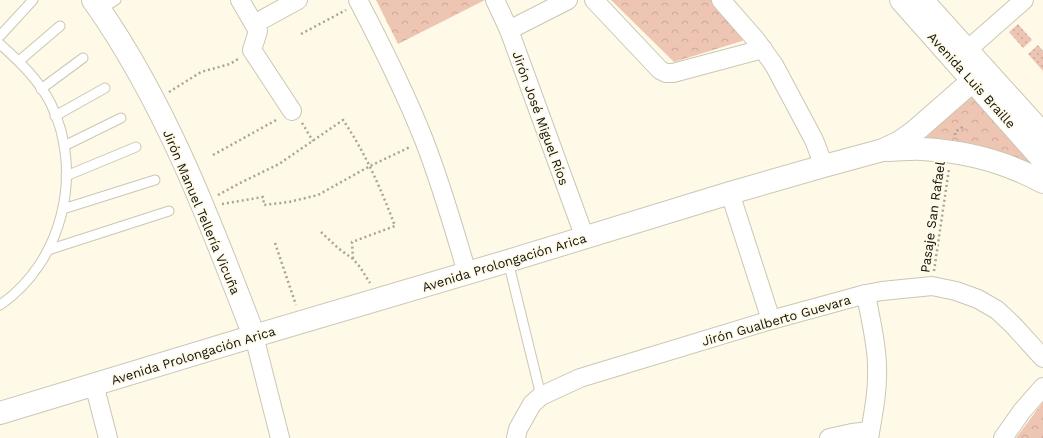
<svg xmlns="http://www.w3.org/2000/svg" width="1043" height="438" viewBox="0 0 1043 438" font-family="'Work Sans',sans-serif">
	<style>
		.grass { fill: url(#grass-dots) }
		.forest { fill: url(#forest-crowns) }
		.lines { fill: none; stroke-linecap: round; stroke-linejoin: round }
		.lane-casing { stroke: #cac7b4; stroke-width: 11 }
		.street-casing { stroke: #cac7b4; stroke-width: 20 }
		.secondary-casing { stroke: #cac7b4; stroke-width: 24 }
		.path { stroke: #a8a596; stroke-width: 2.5; stroke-dasharray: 2 3; stroke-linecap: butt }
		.lane { stroke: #fff; stroke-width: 9 }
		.street { stroke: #fff; stroke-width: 18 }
		.secondary { stroke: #fff; stroke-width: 22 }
		.labels { text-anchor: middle; stroke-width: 3.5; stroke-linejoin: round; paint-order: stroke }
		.street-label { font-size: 13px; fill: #11100a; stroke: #fefae7 }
	</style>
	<defs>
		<pattern id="grass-dots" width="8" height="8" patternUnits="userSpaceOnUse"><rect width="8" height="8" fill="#eec5b3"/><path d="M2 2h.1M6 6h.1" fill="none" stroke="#cba899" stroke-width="1.8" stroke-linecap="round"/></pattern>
		<pattern id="forest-crowns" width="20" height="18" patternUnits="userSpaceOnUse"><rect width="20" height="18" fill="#eec5b3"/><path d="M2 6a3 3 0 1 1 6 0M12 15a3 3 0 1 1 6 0" fill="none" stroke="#cba899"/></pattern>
	</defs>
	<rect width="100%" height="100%" fill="#fefae7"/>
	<g class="grass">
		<path d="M1018,24L1032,40L1023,48L1009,32Z"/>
		<path d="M1038,45L1043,51V71L1028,54Z"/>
	</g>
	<g class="forest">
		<path d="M376,0H485L398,44Z"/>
		<path d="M611,0H711L745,36L742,41L674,62Z"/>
		<path d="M974,92L1033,161L1030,163L1011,155L977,145L919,138Z"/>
		<path d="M1043,402V438H1016Z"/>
	</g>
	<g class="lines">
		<defs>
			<g id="lane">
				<path d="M100,10L116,0"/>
				<path d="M0,36L33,0"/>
				<path d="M0,44C20,62 39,80 51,104C84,172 63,262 0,305"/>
				<path d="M19,61L60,26"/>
				<path d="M41,89L83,58"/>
				<path d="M55,116L105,88"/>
				<path d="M64,146L121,118"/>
				<path d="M66,176L136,147"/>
				<path d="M63,209L155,180"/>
				<path d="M48,250L169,211"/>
				<path d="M508,261L541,396"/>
			</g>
			<g id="street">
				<path d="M240,0L258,31L252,50L292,111"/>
				<path d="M358,0C382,46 405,92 424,140C441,184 454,228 467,273"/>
				<path d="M495,0L509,30L585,238"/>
				<path d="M594,0L660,70L666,73H673L763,49"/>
				<path d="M721,0L756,40L774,65L814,140L824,166"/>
				<path d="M254,24L298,0"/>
				<path d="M509,30L568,0"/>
				<path d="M957,59L1024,0"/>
				<path d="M730,193L771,320"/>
				<path d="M866,294C870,318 877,343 877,367C878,391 873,415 869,438"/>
				<path d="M254,336L280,438"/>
				<path d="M94,384L108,438"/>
				<path d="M516,438L518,429L532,404L541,396L580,378L771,320L866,294L882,291L932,286L956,291L978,299L997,310L1013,325L1043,358"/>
				<path d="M829,438L852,433L870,431"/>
				<path d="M1003,438L1022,411L1043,387"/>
			</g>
			<g id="secondary">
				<path d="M93,0C165,101 210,221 254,336"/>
				<path d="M901,0L1043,160"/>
				<path d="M922,0L1043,134"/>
				<path d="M888,150C899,150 911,148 922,149C964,151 1006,162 1043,182"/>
				<path d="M0,413L254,336L508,261L730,193L824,166L883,150L900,142L914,132L985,70"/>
			</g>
		</defs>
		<use href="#lane" class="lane-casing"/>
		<use href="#street" class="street-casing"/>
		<use href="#secondary" class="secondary-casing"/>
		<g class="path">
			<path d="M301,34L346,10"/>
			<path d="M169,92L201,72L230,64L238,59"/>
			<path d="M302,123L313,141"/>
			<path d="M955,135V132L964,126"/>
			<path d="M213,155L278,119"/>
			<path d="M218,195L242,182L279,164L343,120C365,152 381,189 395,226L352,242L353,259"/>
			<path d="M222,204L263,197L264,205L289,202L318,195L370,166L410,147"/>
			<path d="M321,232L338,248L353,259L360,267L370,283"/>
			<path d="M275,243L296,305"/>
			<path d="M934,271L949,169"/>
		</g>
		<use href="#lane" class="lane"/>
		<use href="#street" class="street"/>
		<use href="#secondary" class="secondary"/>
	</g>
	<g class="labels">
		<g class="street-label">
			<text transform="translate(972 80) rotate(48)" y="5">Avenida Luis Braille</text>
			<text transform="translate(541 118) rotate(70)" y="5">Jirón José Miguel Ríos</text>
			<text transform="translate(202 212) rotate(67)" y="5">Jirón Manuel Tellería Vicuña</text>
			<text transform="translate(932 217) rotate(-82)" y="5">Pasaje San Rafael</text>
			<text transform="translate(504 262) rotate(-17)" y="5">Avenida Prolongación Arica</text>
			<text transform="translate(776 320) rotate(-16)" y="5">Jirón Gualberto Guevara</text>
			<text transform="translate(193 355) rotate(-17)" y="5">Avenida Prolongación Arica</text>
		</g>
	</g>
</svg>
